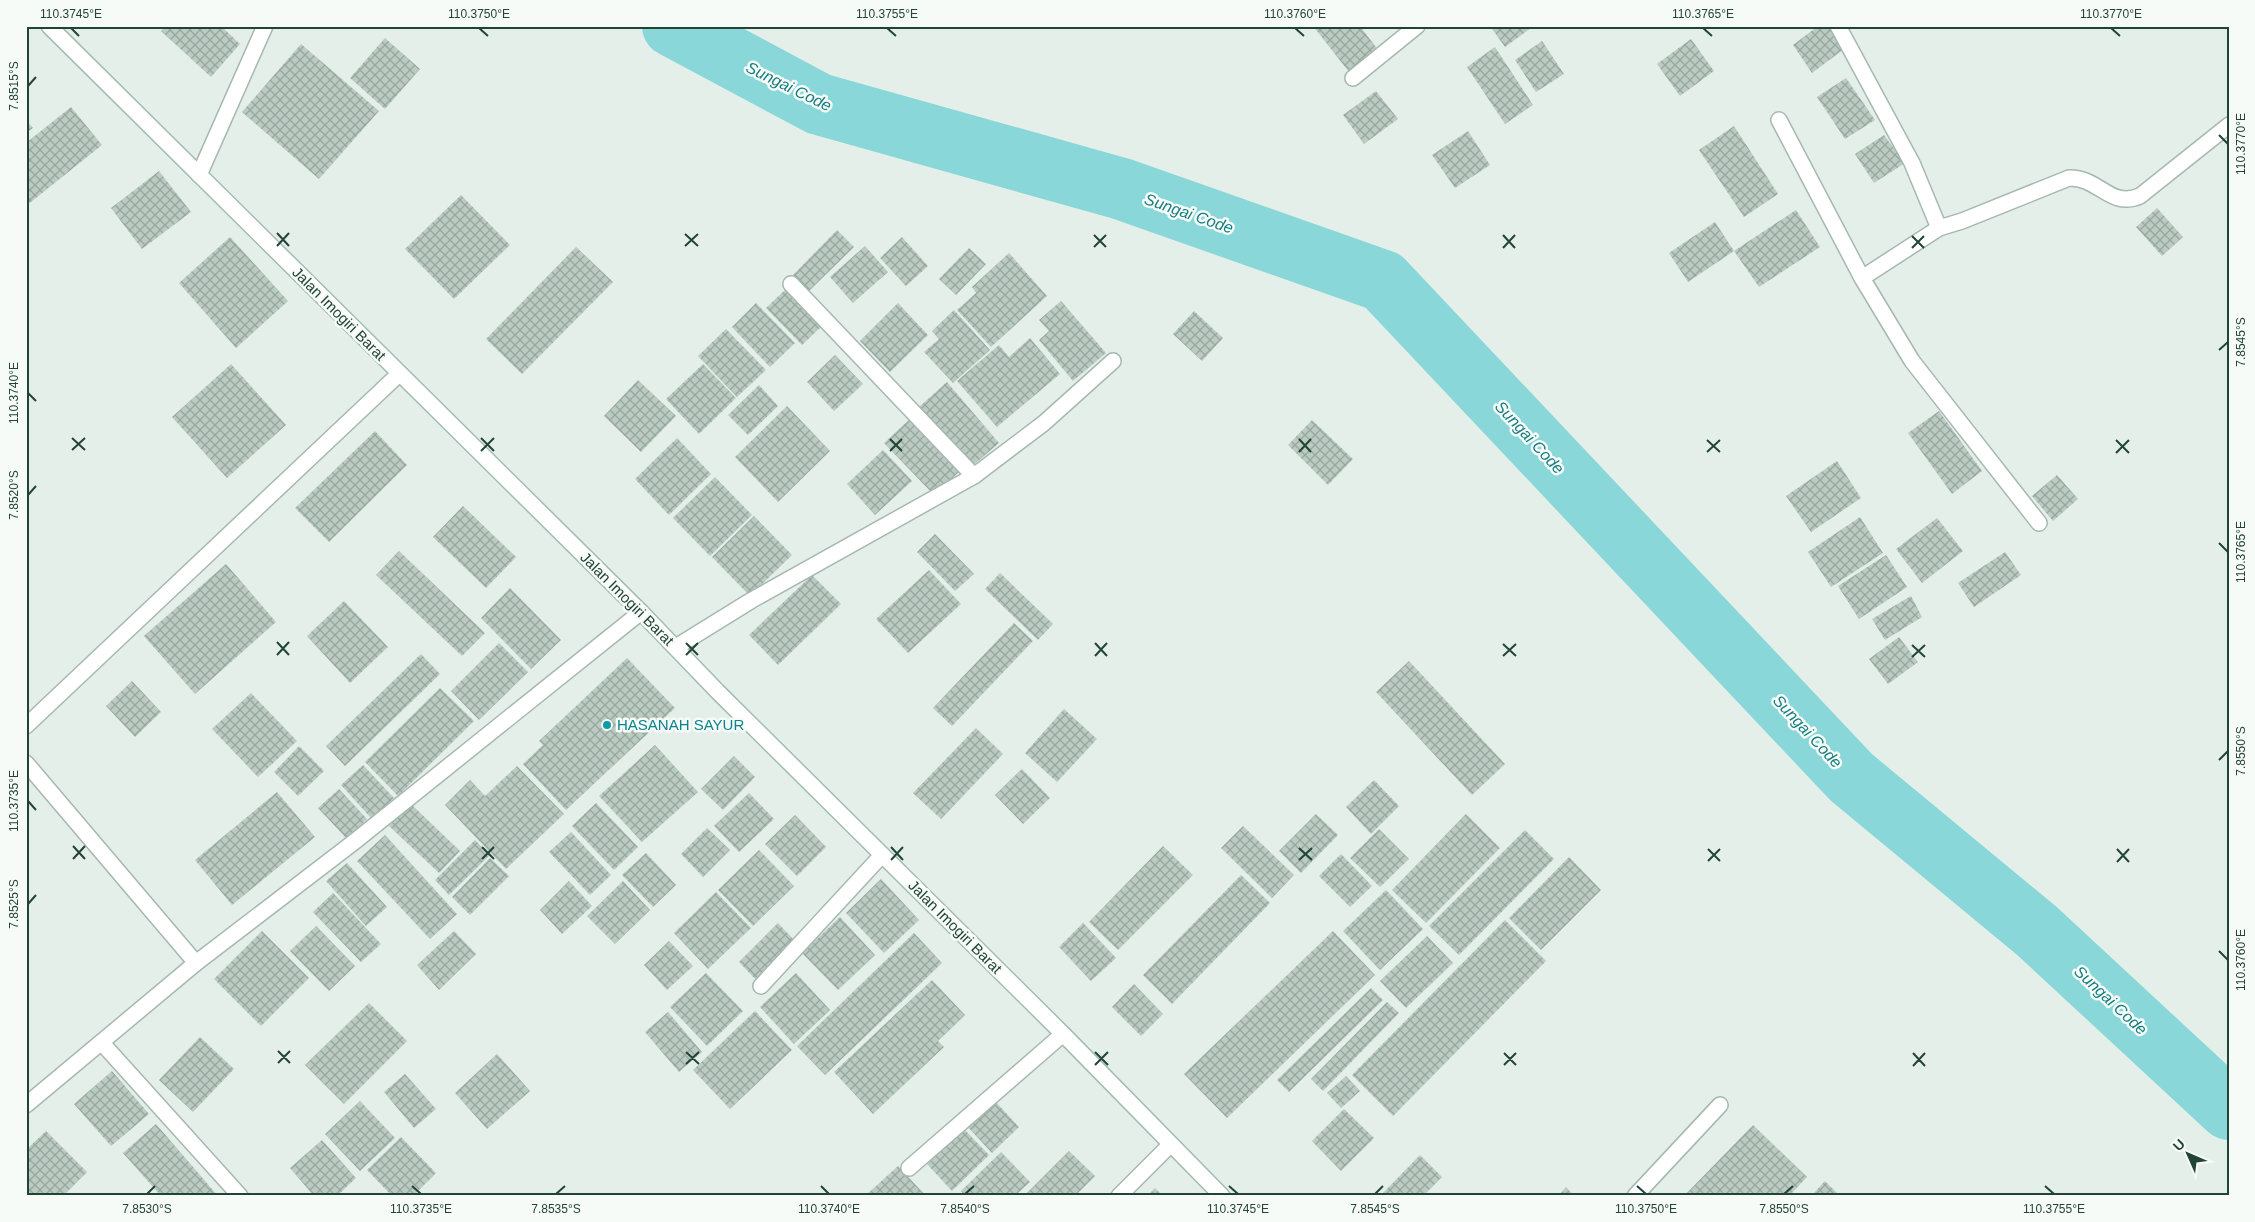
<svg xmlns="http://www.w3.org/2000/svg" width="2255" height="1222" viewBox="0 0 2255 1222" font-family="Helvetica,sans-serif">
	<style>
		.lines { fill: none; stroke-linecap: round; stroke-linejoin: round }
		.river { stroke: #89d7d8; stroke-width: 62 }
		.building { fill: url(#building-cross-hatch) }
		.service-casing { stroke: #a7b8b0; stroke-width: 18 }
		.minor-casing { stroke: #a7b8b0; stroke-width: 18 }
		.secondary-casing { stroke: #a2bcb0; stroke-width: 18 }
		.service { stroke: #fff; stroke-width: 15 }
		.minor { stroke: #fff; stroke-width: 15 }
		.secondary { stroke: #fff; stroke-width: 15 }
		.ticks { fill: none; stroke: #224436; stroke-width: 2 }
		.culture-dot { fill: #0f9aa8; stroke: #f7fbf8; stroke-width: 2 }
		.labels { text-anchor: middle; stroke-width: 5; stroke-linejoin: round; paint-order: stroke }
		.street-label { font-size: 15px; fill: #224436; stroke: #f7fbf8 }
		.culture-label { font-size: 15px; fill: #0d838f; stroke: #f7fbf8; text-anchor: start }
		.water-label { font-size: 16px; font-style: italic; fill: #167d80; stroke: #f7fbf8 }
		.neatline { fill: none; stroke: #224436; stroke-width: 2 }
		.ticks-label { font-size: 12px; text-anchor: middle; fill: #224436 }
	</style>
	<defs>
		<pattern id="building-cross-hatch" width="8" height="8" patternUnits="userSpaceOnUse" patternTransform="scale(1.25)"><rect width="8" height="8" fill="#bacbc2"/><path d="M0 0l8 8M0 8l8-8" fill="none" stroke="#97a69e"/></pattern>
	</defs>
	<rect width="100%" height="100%" fill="#e5efe9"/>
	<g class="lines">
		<path class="river" d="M673,26L819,104L1122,189L1383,281L1851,777L2037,931L2229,1109"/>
	</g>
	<g class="building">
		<path d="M166,26H221L240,44L211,77L161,31Z"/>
		<path d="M1313,26H1360L1378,50L1349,72Z"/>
		<path d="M1490,26H1530L1531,28L1505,47Z"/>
		<path d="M1818,26H1828L1844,49L1812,73L1793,45Z"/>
		<path d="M385,38L420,69L385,109L350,78Z"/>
		<path d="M1691,39L1714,71L1680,96L1657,64Z"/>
		<path d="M1542,41L1564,74L1536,92L1515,60Z"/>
		<path d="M301,44L379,111L319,179L242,112Z"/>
		<path d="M1495,47L1533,105L1505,124L1467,67Z"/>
		<path d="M1846,78L1875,120L1845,139L1817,97Z"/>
		<path d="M1376,91L1398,119L1364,144L1343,115Z"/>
		<path d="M71,107L102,145L26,206V143Z"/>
		<path d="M26,120L33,128L26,133Z"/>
		<path d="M1734,126L1778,194L1744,217L1699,150Z"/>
		<path d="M1468,131L1490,165L1455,188L1432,155Z"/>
		<path d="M1884,135L1905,163L1874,183L1855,154Z"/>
		<path d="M159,171L191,212L142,249L111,208Z"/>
		<path d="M461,195L510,245L454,299L405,249Z"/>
		<path d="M2157,208L2183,237L2162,256L2136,227Z"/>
		<path d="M1796,210L1820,247L1759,287L1734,251Z"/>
		<path d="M1715,222L1734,251L1688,282L1669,253Z"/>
		<path d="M837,230L854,247L809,291L793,275Z"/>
		<path d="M230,237L288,301L236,348L179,283Z"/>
		<path d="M902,237L928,266L906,286L880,258Z"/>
		<path d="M865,246L888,272L853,303L830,277Z"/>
		<path d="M576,247L613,282L522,374L486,339Z"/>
		<path d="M969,248L986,264L956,295L939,279Z"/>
		<path d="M1009,253L1047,296L991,347L957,310L976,293L972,287Z"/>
		<path d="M786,289L822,326L802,345L766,308Z"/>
		<path d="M1061,301L1106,353L1073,381L1039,340L1049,331L1039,320Z"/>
		<path d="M756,303L795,343L770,367L732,327Z"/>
		<path d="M898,303L928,335L890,372L860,341Z"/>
		<path d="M954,310L990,350L953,383L924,352L939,339L932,331Z"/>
		<path d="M1194,311L1223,338L1202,361L1173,334Z"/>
		<path d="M726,329L766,370L737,397L698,356Z"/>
		<path d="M1030,338L1060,374L997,427L957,381L999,345L1009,357Z"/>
		<path d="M835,355L863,384L834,411L807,382Z"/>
		<path d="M231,364L286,425L227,478L172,417Z"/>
		<path d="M703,364L736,398L699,434L666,399Z"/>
		<path d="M638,380L676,416L641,452L604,416Z"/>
		<path d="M947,382L999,443L971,467L919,407Z"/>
		<path d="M759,385L778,406L748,435L728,415Z"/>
		<path d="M787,406L830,451L778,502L735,457Z"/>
		<path d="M1939,411L1982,471L1952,494L1908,433Z"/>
		<path d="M911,418L961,470L934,495L884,443Z"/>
		<path d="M1312,420L1353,459L1328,485L1288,445Z"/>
		<path d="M375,431L407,465L329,542L295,508Z"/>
		<path d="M677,438L711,474L669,515L635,479Z"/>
		<path d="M883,450L912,481L875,515L847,484Z"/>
		<path d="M1837,461L1861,498L1811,532L1786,496Z"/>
		<path d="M2057,475L2078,499L2053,521L2032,496Z"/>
		<path d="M715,477L752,515L710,556L673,518Z"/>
		<path d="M463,506L516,557L486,588L433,537Z"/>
		<path d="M754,516L792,555L750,596L712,557Z"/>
		<path d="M1860,517L1883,553L1831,587L1808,552Z"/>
		<path d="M1937,518L1963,551L1922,583L1896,549Z"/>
		<path d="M935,534L974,574L955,591L917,552Z"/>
		<path d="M399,551L485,633L462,656L376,575Z"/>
		<path d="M2005,552L2021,575L1974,607L1958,583Z"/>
		<path d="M1886,555L1907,587L1859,619L1838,586Z"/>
		<path d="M226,564L276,622L195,694L144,636Z"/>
		<path d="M929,570L961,604L908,653L876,619Z"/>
		<path d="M1000,573L1053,624L1038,640L985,589Z"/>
		<path d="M812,575L841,604L778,665L749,635Z"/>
		<path d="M510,588L561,640L531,669L481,618Z"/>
		<path d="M1911,596L1922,617L1885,640L1872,619Z"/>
		<path d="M344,601L388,647L350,683L307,636Z"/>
		<path d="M1014,623L1033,641L952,726L933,708Z"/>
		<path d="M1899,637L1918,662L1888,684L1869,659Z"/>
		<path d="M499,643L528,672L479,720L451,691Z"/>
		<path d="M421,654L440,674L345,766L326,746Z"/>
		<path d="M627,658L675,708L566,810L523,764L543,745L539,741Z"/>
		<path d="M1409,661L1505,764L1472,795L1376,692Z"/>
		<path d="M132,681L161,712L135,737L106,706Z"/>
		<path d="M440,688L474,721L398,796L365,762Z"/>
		<path d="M251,693L297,741L258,777L212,729Z"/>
		<path d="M1064,709L1097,739L1057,782L1025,753Z"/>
		<path d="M976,728L1003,754L941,819L913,793Z"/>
		<path d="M655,745L698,792L642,842L599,796Z"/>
		<path d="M299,746L324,771L298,796L274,772Z"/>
		<path d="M734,756L755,777L723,810L701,789Z"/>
		<path d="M363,765L394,798L372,819L341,785Z"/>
		<path d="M517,766L564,814L506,869L445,805L470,780L485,796Z"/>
		<path d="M1022,769L1050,798L1023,824L995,795Z"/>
		<path d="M1374,780L1399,806L1371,834L1346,807Z"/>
		<path d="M339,789L367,819L347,839L318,808Z"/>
		<path d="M277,792L315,837L232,905L195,860Z"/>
		<path d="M749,793L774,819L739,852L714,826Z"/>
		<path d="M596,803L638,847L614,870L572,826Z"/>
		<path d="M411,804L460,851L439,873L389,826Z"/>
		<path d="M1316,814L1338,835L1301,873L1279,851Z"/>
		<path d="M1466,814L1500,848L1426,923L1392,890Z"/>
		<path d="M795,815L826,847L797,876L765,844Z"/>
		<path d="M1243,826L1294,875L1272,898L1221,848Z"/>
		<path d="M707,828L730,850L703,877L681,854Z"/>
		<path d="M1379,829L1409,859L1380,887L1350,858Z"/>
		<path d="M1525,830L1554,859L1459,955L1429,926Z"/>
		<path d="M571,832L611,875L590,895L549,852Z"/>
		<path d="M385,835L457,914L430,939L357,861Z"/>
		<path d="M475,840L490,855L449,895L435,880Z"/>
		<path d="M1163,846L1193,875L1118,950L1089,922Z"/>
		<path d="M759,850L794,886L753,926L718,890Z"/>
		<path d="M646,853L676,885L653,907L622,875Z"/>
		<path d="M1341,854L1372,886L1350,907L1319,876Z"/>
		<path d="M1569,857L1601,890L1541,950L1509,918Z"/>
		<path d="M490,858L509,876L470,915L452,897Z"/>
		<path d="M347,863L387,907L366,926L326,881Z"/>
		<path d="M1241,875L1270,903L1172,1004L1143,975Z"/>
		<path d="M881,879L919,920L884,953L846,913Z"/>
		<path d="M569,881L592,906L562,934L540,910Z"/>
		<path d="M623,881L650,910L615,944L587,916Z"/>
		<path d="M1386,890L1423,929L1380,970L1343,931Z"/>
		<path d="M716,892L751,928L708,969L674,933Z"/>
		<path d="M333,893L381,944L361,962L313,912Z"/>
		<path d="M840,917L875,955L838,990L802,953Z"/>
		<path d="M1505,920L1546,961L1393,1116L1352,1075Z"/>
		<path d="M778,923L796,942L757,981L739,962Z"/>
		<path d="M1083,923L1116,958L1091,981L1059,947Z"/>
		<path d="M316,926L355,966L329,991L290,951Z"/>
		<path d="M262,931L309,978L261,1026L214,979Z"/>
		<path d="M454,931L476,954L439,990L417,965Z"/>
		<path d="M1333,931L1375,975L1227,1118L1184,1074Z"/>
		<path d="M914,933L942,963L825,1075L797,1046Z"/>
		<path d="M1427,936L1453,963L1406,1008L1380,981Z"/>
		<path d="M669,941L693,966L667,990L644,965Z"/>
		<path d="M706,973L743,1011L707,1046L670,1007Z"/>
		<path d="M796,973L830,1010L794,1044L760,1007Z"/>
		<path d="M932,980L965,1015L938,1041L944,1047L873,1114L834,1072Z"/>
		<path d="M1134,984L1163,1014L1141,1036L1112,1007Z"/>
		<path d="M1371,988L1383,1000L1289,1092L1277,1080Z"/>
		<path d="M1387,1002L1399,1013L1323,1091L1311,1079Z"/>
		<path d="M369,1003L407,1041L344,1104L305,1065Z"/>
		<path d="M755,1011L792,1050L730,1109L693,1070Z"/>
		<path d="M668,1012L702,1052L679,1072L645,1032Z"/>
		<path d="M200,1037L234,1069L193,1112L159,1080Z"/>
		<path d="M497,1054L530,1091L487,1129L455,1093Z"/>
		<path d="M112,1071L149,1114L111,1146L74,1104Z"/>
		<path d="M405,1074L436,1109L414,1128L384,1092Z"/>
		<path d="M1346,1076L1360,1091L1341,1108L1327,1093Z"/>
		<path d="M360,1101L395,1138L360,1171L325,1134Z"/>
		<path d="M995,1101L1019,1127L992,1153L967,1126Z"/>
		<path d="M1344,1109L1374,1138L1341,1171L1312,1141Z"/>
		<path d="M156,1124L218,1196H161L123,1153Z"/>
		<path d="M1753,1125L1807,1177L1789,1196H1684Z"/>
		<path d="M964,1129L989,1155L952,1191L927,1164Z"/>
		<path d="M46,1131L87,1172L63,1196H26V1150Z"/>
		<path d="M401,1137L436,1173L413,1196H392L367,1170Z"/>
		<path d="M322,1140L356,1178L337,1196H314L290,1168Z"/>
		<path d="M1069,1151L1095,1176L1075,1196H1024Z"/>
		<path d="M1001,1152L1030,1182L1015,1196H965L961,1191Z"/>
		<path d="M1420,1155L1442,1177L1423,1196H1380Z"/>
		<path d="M898,1166L926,1196H865Z"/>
		<path d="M1825,1181L1840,1196H1811Z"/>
		<path d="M1566,1187L1574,1196H1558Z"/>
		<path d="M1155,1188L1163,1196H1147Z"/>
	</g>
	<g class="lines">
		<defs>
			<path id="service" d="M1635,1196L1720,1105"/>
			<g id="minor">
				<path d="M1838,26L1912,163L1939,228"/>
				<path d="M1353,78L1417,26"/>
				<path d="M1779,120L1862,278"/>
				<path d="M199,175L265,26"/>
				<path d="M791,284L974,476"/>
				<path d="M2039,523L1912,361L1862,278L1939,228L1962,221L2069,178C2099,177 2110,209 2140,196L2229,125"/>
				<path d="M676,647L752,600L974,476L1044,423L1113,361"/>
				<path d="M26,726L399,374"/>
				<path d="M26,763L196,963"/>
				<path d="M761,986L882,855"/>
				<path d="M102,1043L240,1196"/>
				<path d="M26,1105L196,963L354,842L641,612"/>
				<path d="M909,1168L1063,1034"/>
				<path d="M1119,1196L1170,1145"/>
			</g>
			<path id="secondary" d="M49,26L641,612L718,692L1063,1034L1222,1196"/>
		</defs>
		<use href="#service" class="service-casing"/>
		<use href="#minor" class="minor-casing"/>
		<use href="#secondary" class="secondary-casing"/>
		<use href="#service" class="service"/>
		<use href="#minor" class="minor"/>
		<use href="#secondary" class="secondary"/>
	</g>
	<path class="ticks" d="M71,28L79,36M479,28L488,36M887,28L896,36M1295,28L1304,36M1703,28L1712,36M2111,28L2120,36M28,86L36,77M2219,135L2228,144M277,233L289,246M685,234L698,246M1094,235L1106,247M1503,235L1515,248M1912,236L1924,248M277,246L289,233M685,246L698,234M1094,247L1106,235M1503,248L1515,235M1912,248L1924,236M2219,350L2228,342M28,393L36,401M72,438L85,450M481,438L494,451M890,439L902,451M1299,439L1311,452M1707,440L1720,452M2116,440L2129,453M72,450L85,438M481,451L494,438M890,451L902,439M1299,452L1311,439M1707,452L1720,440M2116,453L2129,440M28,495L36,486M2219,543L2228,552M277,642L289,655M686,643L698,655M1095,643L1107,656M1503,644L1516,656M1912,645L1925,657M277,655L289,642M686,655L698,643M1095,656L1107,643M1503,656L1516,644M1912,657L1925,645M2219,760L2228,751M28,801L36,810M73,846L85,859M482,847L494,859M891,847L903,860M1299,848L1312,860M1708,849L1720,861M2117,849L2129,862M73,859L85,846M482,859L494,847M891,860L903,847M1299,860L1312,848M1708,861L1720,849M2117,862L2129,849M28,904L36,895M2219,951L2228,960M278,1051L290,1063M686,1052L699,1064M1095,1052L1108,1065M1504,1053L1516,1065M1913,1053L1925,1066M278,1063L290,1051M686,1064L699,1052M1095,1065L1108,1052M1504,1065L1516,1053M1913,1066L1925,1053M412,1186L421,1194M821,1186L829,1194M1229,1186L1238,1194M1637,1186L1646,1194M2045,1186L2054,1194M147,1194L155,1186M556,1194L565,1186M965,1194L974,1186M1375,1194L1383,1186M1784,1194L1793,1186"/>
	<circle class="culture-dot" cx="607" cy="725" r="5"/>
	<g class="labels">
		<g class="street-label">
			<text transform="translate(339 314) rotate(45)" y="5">Jalan Imogiri Barat</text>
			<text transform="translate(627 599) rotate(45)" y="5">Jalan Imogiri Barat</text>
			<text transform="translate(955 927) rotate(45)" y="5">Jalan Imogiri Barat</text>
		</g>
		<g class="culture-label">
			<text x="617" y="730">HASANAH SAYUR</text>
		</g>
		<g class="water-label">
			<text transform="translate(789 86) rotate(26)" y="6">Sungai Code</text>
			<text transform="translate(1189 213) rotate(19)" y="6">Sungai Code</text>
			<text transform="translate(1530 437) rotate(47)" y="6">Sungai Code</text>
			<text transform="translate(1808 731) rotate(47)" y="6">Sungai Code</text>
			<text transform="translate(2111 1000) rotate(43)" y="6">Sungai Code</text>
		</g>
	</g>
	<rect width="2255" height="1222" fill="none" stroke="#f7fbf8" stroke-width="55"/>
	<g transform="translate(2188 1154) rotate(315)" stroke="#f7fbf8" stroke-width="4" paint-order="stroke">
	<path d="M0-4L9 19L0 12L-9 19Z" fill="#224436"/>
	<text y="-8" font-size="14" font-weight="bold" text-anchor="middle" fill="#224436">U</text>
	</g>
	<rect x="28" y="28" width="2200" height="1166" class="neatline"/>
	<g class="ticks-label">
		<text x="71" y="18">110.3745°E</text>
		<text x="479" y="18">110.3750°E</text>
		<text x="887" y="18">110.3755°E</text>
		<text x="1295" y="18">110.3760°E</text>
		<text x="1703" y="18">110.3765°E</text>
		<text x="2111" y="18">110.3770°E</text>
		<text transform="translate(14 86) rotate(-90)" y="4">7.8515°S</text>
		<text transform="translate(2241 144) rotate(-90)" y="4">110.3770°E</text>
		<text transform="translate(2241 342) rotate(-90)" y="4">7.8545°S</text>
		<text transform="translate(14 393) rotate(-90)" y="4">110.3740°E</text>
		<text transform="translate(14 495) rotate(-90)" y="4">7.8520°S</text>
		<text transform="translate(2241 552) rotate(-90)" y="4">110.3765°E</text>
		<text transform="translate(2241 751) rotate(-90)" y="4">7.8550°S</text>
		<text transform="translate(14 801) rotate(-90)" y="4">110.3735°E</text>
		<text transform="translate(14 904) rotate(-90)" y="4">7.8525°S</text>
		<text transform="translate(2241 960) rotate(-90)" y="4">110.3760°E</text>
		<text x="147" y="1213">7.8530°S</text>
		<text x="421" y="1213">110.3735°E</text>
		<text x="556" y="1213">7.8535°S</text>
		<text x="829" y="1213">110.3740°E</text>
		<text x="965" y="1213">7.8540°S</text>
		<text x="1238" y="1213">110.3745°E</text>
		<text x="1375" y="1213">7.8545°S</text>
		<text x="1646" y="1213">110.3750°E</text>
		<text x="1784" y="1213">7.8550°S</text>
		<text x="2054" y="1213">110.3755°E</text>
	</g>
</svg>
